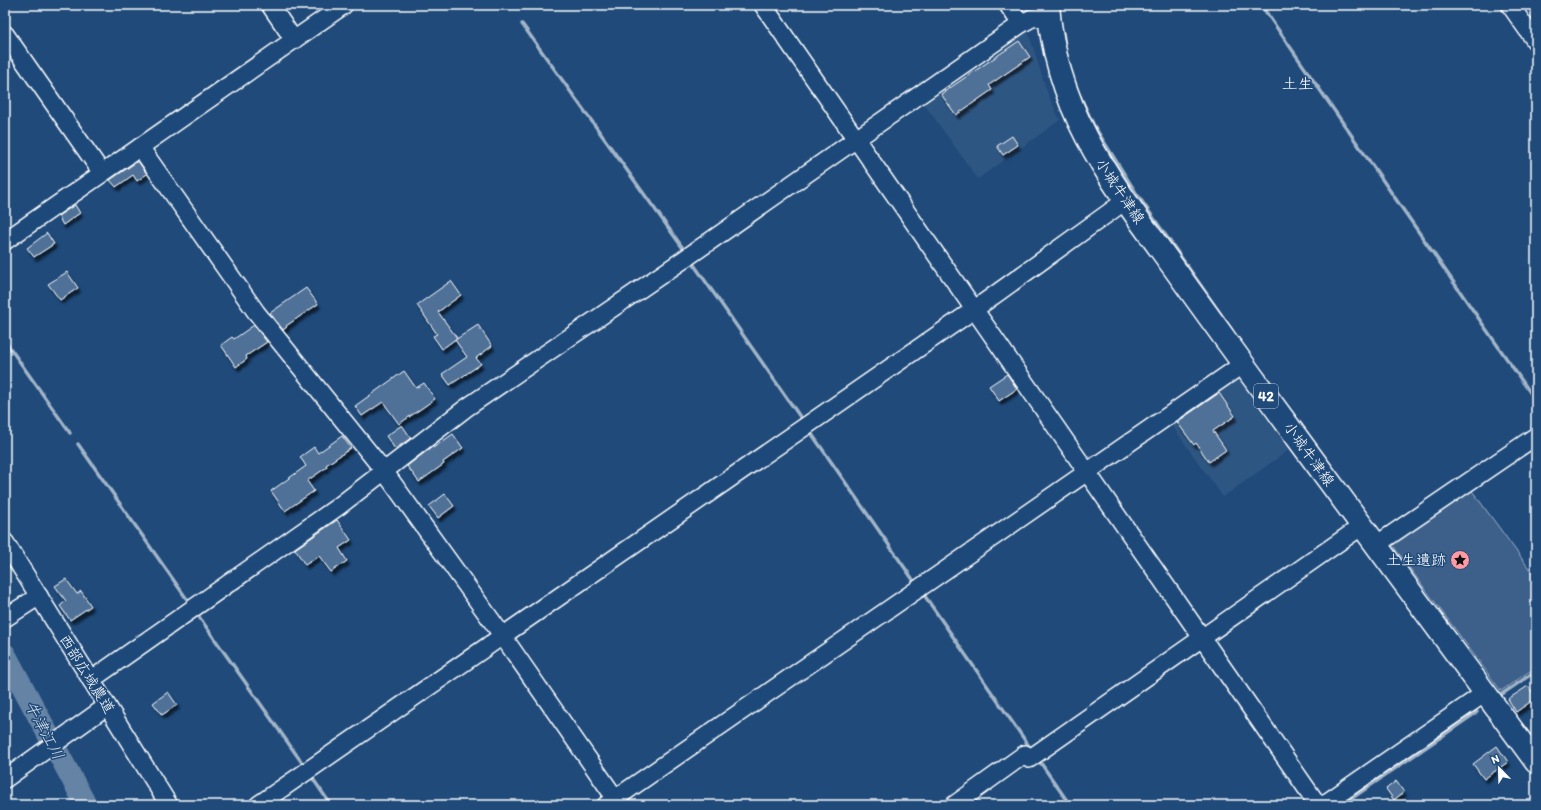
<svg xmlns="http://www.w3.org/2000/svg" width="1541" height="810" viewBox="0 0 1541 810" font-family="Itim,'Klee One',sans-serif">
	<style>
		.built { fill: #2e5683 }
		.green { fill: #3c618b; stroke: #9eb0c5 }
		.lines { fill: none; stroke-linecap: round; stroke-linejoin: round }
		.stream { stroke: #a3b5c8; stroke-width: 3.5 }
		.river { stroke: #6583a4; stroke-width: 22 }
		.building { fill: #507197; stroke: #fff; filter: url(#shadow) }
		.minor-casing { stroke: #fff; stroke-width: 20 }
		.major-casing { stroke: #fff; stroke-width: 25 }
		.minor { stroke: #1f4a7a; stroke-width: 17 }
		.major { stroke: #1f4a7a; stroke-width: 22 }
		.labels { text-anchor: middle; stroke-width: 3; stroke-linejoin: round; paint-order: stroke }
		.shield { fill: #1f4a7a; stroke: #bcc9d7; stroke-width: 1 }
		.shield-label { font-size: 14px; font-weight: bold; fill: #fff }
		.street-label { font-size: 15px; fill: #fff; stroke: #1f4a7a }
		.poi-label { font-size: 15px; fill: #fff; stroke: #1f4a7a; text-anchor: end }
		.neighbourhood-label { font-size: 16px; fill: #fff; stroke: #1f4a7a }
		.water-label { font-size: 16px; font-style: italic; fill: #d8e0e8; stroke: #1f4a7a }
	</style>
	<defs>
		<filter id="shadow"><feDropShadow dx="2.5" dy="4" stdDeviation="1" flood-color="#0009"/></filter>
	</defs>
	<rect width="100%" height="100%" fill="#1f4a7a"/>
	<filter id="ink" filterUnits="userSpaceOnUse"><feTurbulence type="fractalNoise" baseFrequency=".025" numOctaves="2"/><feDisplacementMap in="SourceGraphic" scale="8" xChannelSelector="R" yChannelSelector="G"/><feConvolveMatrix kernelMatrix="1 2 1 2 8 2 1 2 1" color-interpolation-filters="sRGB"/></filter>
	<g filter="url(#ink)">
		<g class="built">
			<path d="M1027,28L1047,92L1060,120L978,179L922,101Z"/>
			<path d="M1234,373L1289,450L1223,497L1168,420Z"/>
		</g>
		<path class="green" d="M1470,488L1536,578V667L1501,691L1391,543Z"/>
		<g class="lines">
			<g class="stream">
				<path d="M1261,5L1536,401"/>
				<path d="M522,24L685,251"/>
				<path d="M1063,32L1065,46"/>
				<path d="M1080,96L1094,126L1136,193L1232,330"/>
				<path d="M692,262L803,421"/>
				<path d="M5,341L70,433"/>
				<path d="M809,430L916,584"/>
				<path d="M78,444L191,605"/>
				<path d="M922,592L1031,749"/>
				<path d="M197,614L303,764"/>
				<path d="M1498,693L1499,696L1536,671"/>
				<path d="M1038,759L1070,805"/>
				<path d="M311,776L331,805"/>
				<path d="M1342,805L1477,712"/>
			</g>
			<path class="river" d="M5,654L86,805"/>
		</g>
		<g class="building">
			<path d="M1019,41L1030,57L989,85L992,90L956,115L941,94Z"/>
			<path d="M1012,136L1018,145L1003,155L997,146Z"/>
			<path d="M138,161L147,174L137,181L133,175L116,187L110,180Z"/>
			<path d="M75,205L80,213L63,225L58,216Z"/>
			<path d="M47,233L54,244L34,257L27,248Z"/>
			<path d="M67,272L78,288L60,300L48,284Z"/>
			<path d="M451,281L461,295L438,312L457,338L442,349L433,336L437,334L417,305Z"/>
			<path d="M306,288L318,304L286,326L287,327L283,330L270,313Z"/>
			<path d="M254,325L267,342L246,356L247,359L236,367L221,345L232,337L234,339Z"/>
			<path d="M478,325L492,346L476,358L481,364L450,385L442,374L467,357L455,340Z"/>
			<path d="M404,371L416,388L424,383L435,399L399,424L383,402L362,416L355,406Z"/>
			<path d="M1007,374L1017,389L999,401L989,386Z"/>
			<path d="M1219,393L1235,416L1213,431L1226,450L1209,462L1196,443L1194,445L1177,422Z"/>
			<path d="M402,425L411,438L395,449L386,436Z"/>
			<path d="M453,434L463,448L443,462L444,464L419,482L407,466L432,447L433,448Z"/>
			<path d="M342,436L351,448L326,465L327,467L307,481L314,491L285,511L271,491L306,466L300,457L314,447L318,453Z"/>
			<path d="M445,494L454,506L438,518L429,506Z"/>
			<path d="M337,520L351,540L339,548L347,561L331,572L319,556L305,565L295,549Z"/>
			<path d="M66,579L77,594L81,591L91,606L70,620L60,606L66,601L55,586Z"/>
			<path d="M1528,686L1536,698L1516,712L1508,699Z"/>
			<path d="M168,692L177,705L162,715L153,703Z"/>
			<path d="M1497,746L1508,762L1484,779L1473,764Z"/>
			<path d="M1396,781L1404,792L1394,800L1386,789Z"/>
		</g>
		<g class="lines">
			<defs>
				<g id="minor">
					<path d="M270,5L294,40"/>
					<path d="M763,5L1318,805"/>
					<path d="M1008,5L1021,24"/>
					<path d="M1510,5L1536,42"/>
					<path d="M5,34L102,173"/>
					<path d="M140,147L256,312L384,471L502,635L620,805"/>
					<path d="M5,241L344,5"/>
					<path d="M5,542L169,805"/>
					<path d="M1376,545L1536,436"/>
					<path d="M5,618L39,596"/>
					<path d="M91,680L339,506L466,408L683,260L1021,24L1032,18L1049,16"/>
					<path d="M1029,759L1362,526"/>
					<path d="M5,779L107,706"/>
					<path d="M258,805L975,309L1125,201"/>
					<path d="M606,805L1243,364"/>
					<path d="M954,805L1025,754"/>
					<path d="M1323,805L1485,693"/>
				</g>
				<path id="major" d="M1048,5C1056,113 1113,184 1174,268C1211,320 1249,372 1287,424C1370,536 1453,649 1536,762"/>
			</defs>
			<use href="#minor" class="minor-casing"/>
			<use href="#major" class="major-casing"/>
			<use href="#minor" class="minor"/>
			<use href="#major" class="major"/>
		</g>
	</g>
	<defs>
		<symbol id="sight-disc" viewBox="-11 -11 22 22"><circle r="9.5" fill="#ff9aa2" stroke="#1f4a7a"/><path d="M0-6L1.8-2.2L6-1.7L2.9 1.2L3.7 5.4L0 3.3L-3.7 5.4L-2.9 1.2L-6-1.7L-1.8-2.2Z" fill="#111"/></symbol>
	</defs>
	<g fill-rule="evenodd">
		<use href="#sight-disc" x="1449" y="549" width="22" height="22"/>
	</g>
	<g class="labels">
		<rect class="shield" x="1254" y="384" width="24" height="24" rx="3"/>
		<g class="shield-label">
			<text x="1266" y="401">42</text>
		</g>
		<g class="street-label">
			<text transform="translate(1120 191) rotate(56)" y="5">小城牛津線</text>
			<text transform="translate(1309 454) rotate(54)" y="5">小城牛津線</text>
			<text transform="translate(87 674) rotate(58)" y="5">西部広域農道</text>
		</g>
		<g class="poi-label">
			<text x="1446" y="565">土生遺跡</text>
		</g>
		<g class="neighbourhood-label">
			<text x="1298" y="89">土生</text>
		</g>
		<g class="water-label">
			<text transform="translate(45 730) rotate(62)" y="6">牛津江川</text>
		</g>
	</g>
	<rect width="1541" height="810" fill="none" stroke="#1f4a7a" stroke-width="20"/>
	<rect x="10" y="10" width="1521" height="790" fill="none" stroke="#fff" stroke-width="1.5" filter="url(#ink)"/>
	<g transform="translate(1499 768) rotate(337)" stroke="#1f4a7a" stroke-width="3" paint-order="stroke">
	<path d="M0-3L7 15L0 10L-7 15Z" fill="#ffffff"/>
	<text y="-6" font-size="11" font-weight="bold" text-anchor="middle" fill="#ffffff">N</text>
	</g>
</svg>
